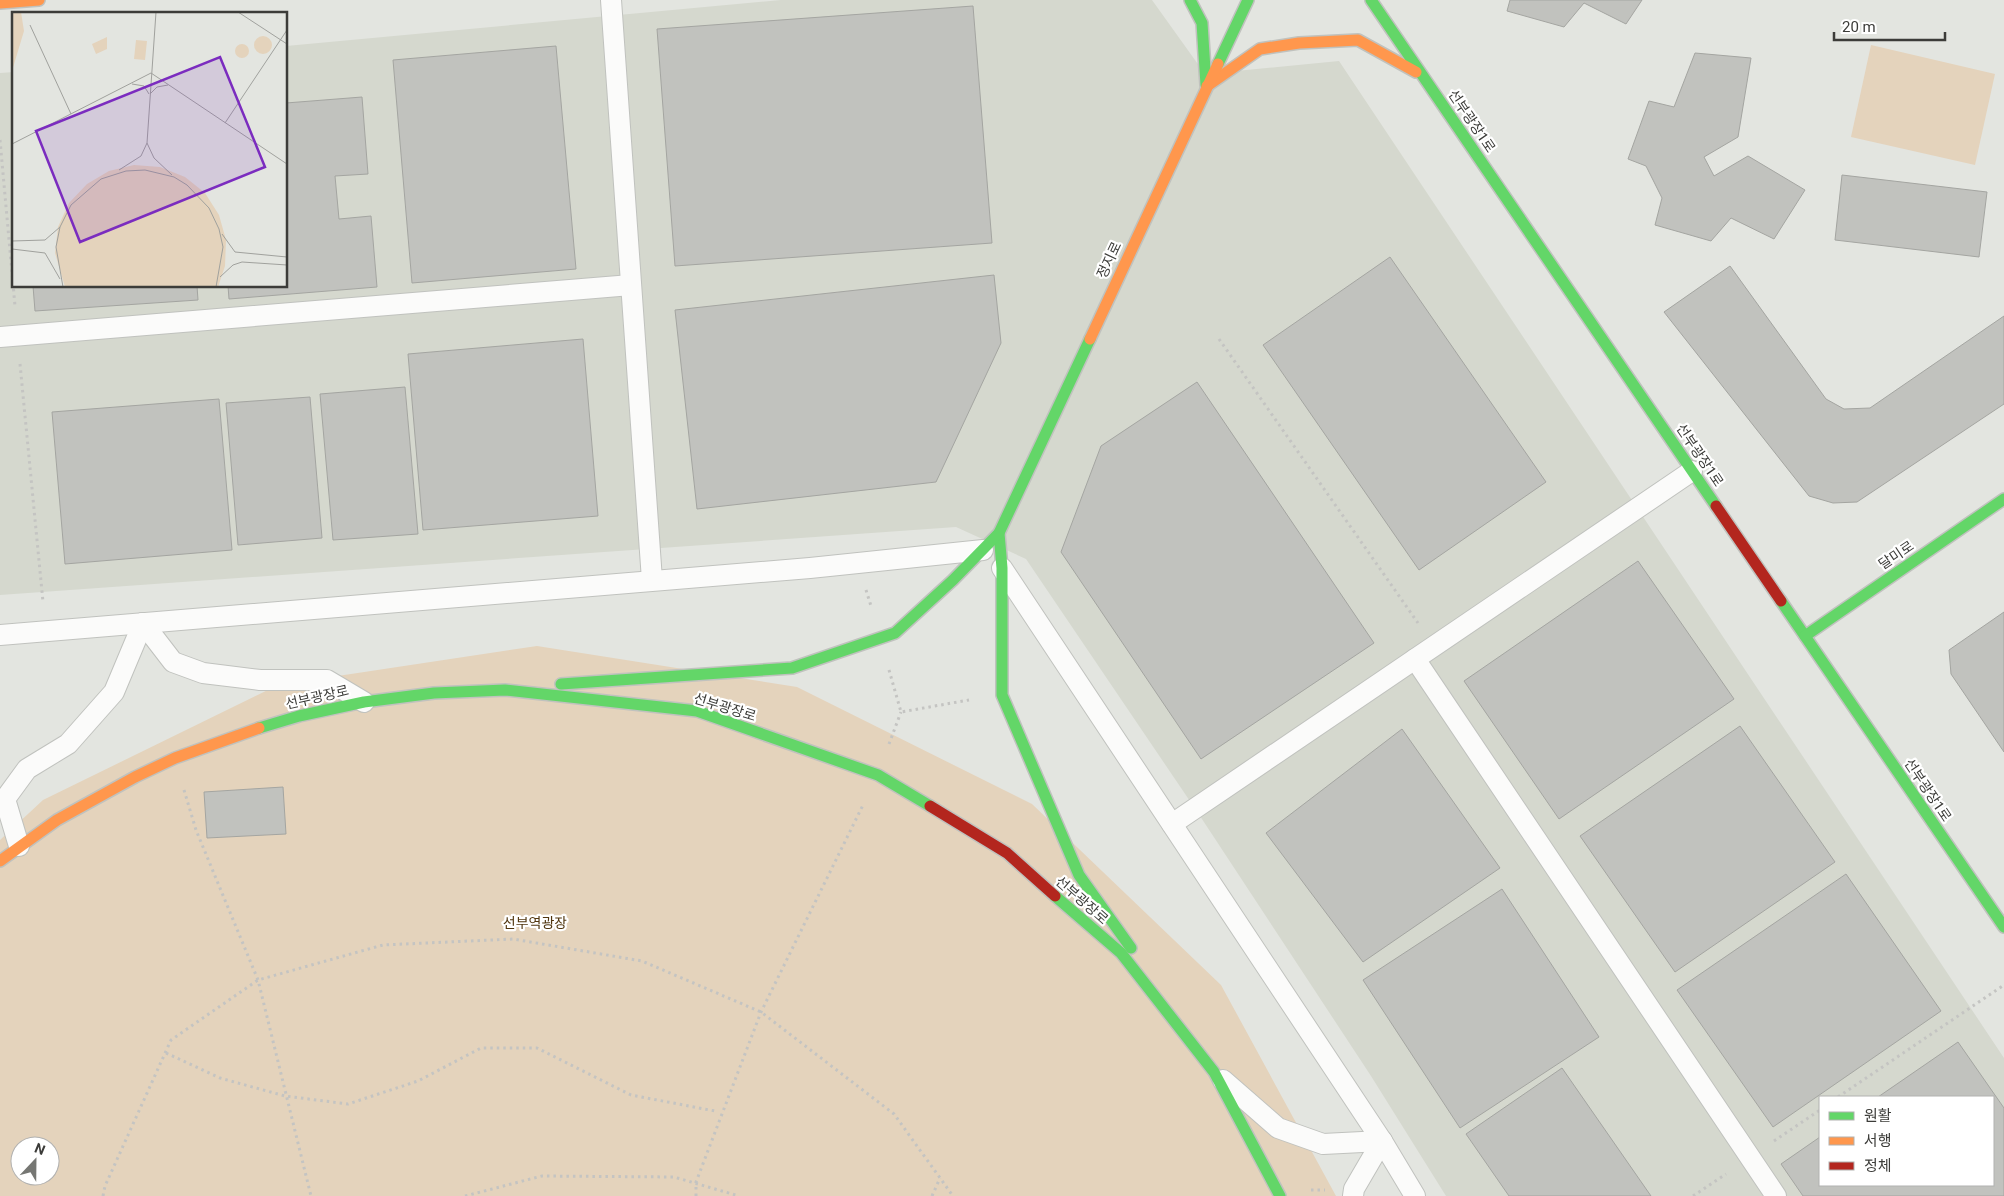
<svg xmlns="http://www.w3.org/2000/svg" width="2004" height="1196" viewBox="0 0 2004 1196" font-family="Roboto,'Noto Sans KR',sans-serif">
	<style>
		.built { fill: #d5d8ce; fill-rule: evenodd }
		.green { fill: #e4d3bc; fill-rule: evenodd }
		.building { fill: #c1c2be; stroke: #a4a5a1 }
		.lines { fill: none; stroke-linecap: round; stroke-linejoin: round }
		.lane-casing { stroke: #c0c2be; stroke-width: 22 }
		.fast-casing { stroke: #c0c2be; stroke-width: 14 }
		.slow-casing { stroke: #c0c2be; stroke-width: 14 }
		.jam-casing { stroke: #c0c2be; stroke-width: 14 }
		.path { stroke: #c4c4c2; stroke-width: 3; stroke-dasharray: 2.5 4; stroke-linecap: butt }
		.lane { stroke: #fbfbfa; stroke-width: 20 }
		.fast { stroke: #63d668; stroke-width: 11 }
		.slow { stroke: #ff974d; stroke-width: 11 }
		.jam { stroke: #b3261e; stroke-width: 11 }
		.labels { text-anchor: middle; stroke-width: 4.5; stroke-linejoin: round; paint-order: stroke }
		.street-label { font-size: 14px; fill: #3c3c39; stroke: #fff }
		.park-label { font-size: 14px; fill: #51360f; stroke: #fff }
		.inset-road { fill: none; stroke: #a0a19d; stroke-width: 1 }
		.view { fill: #7b2cbf; fill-opacity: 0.15; stroke: #7b2cbf; stroke-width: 2.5 }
		.inset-edge { fill: none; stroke: #3c3c39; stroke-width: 2.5 }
	</style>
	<rect width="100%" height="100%" fill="#e3e5e0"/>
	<path class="built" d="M781,0H1152L1205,74L1339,61L2004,1058V1196H1446L1371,1076L1198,813L1026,559L956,527L0,595V73L14,72V286H286V46ZM1820,1097H1993V1185H1820Z"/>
	<g class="green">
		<path d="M1871,45L1995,74L1975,165L1851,137Z"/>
		<path d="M537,646L797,687L1032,804L1221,985L1336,1196H0V840L43,800L278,685ZM20,1146H50V1176H20Z"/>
	</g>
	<g class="building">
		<path d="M1510,0H1642L1626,24L1584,3L1564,27L1507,11Z"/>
		<path d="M973,6L992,243L675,266L657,29Z"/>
		<path d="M556,46L576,269L412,283L393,60Z"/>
		<path d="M1695,53L1751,58L1738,137L1704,157L1714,176L1748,156L1805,190L1774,239L1731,218L1711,241L1655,225L1662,198L1646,166L1628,159L1649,101L1674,107Z"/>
		<path d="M362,97L368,174L335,176L339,219L371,216L377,287L229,299L228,286H286V103Z"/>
		<path d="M1842,175L1987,192L1979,257L1835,240Z"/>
		<path d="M1390,257L1546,482L1419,570L1263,345Z"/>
		<path d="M1730,266L1826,399L1844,409L1870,408L2004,316V404L1857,502L1833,503L1809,496L1664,312Z"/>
		<path d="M994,275L1001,343L936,482L697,509L675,310Z"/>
		<path d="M33,286H197L198,300L35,311Z"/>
		<path d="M583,339L598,516L423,530L408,354Z"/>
		<path d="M1197,382L1374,643L1201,759L1061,552L1101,446Z"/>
		<path d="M405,387L418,534L333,540L320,394Z"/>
		<path d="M310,397L322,538L238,545L226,403Z"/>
		<path d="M219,399L232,550L65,564L52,412Z"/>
		<path d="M1638,561L1734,699L1559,819L1464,681Z"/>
		<path d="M2004,612V752L1951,674L1949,650Z"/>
		<path d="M1740,726L1835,862L1675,972L1580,836Z"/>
		<path d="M1402,729L1500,868L1363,962L1266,833Z"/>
		<path d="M283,787L286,834L207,838L204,792Z"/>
		<path d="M1846,874L1941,1011L1773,1127L1677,990Z"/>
		<path d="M1502,889L1599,1037L1460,1128L1363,980Z"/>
		<path d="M1958,1042L2004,1108V1196H1803L1781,1164L1820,1137V1185H1993V1097H1878Z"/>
		<path d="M1562,1068L1651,1196H1509L1466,1134Z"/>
	</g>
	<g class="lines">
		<defs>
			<g id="lane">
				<path d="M611,0L652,580"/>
				<path d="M0,337L631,285"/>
				<path d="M1002,568L1382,1141L1415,1196"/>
				<path d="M143,623L173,662L203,673L260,680H327L364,702"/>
				<path d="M0,635L810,568L983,550"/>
				<path d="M1415,659L1776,1196"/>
				<path d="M1172,824L1692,471"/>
				<path d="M19,846L5,799L27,769L68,744L114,692L143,623"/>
				<path d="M1223,1080L1278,1128L1323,1144L1382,1141"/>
				<path d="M1353,1196L1354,1189L1382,1141"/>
			</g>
			<g id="fast">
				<path d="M1190,0L1202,23L1206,85"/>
				<path d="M1371,0L1716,506"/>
				<path d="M1218,64L1248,0"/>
				<path d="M999,533L1002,568V695L1079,875L1131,948"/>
				<path d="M1781,601L2004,927"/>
				<path d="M1805,636L2004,499"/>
				<path d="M561,684L792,668L895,633L953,580L999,533L1090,339"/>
				<path d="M259,728L299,716L364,702L434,693L505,690L697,711L878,775L930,806"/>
				<path d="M1055,896L1121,953L1214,1072L1280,1196"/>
			</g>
			<g id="slow">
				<path d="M0,3L39,0"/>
				<path d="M1207,86L1260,49L1299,43L1358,40L1416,72"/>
				<path d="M1090,339L1218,64"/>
				<path d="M0,861L57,820L135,777L175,758L259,728"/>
			</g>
			<g id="jam">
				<path d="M1716,506L1781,601"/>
				<path d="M930,806L1007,853L1055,896"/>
			</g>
		</defs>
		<use href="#lane" class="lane-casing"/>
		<use href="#fast" class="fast-casing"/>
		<use href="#slow" class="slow-casing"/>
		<use href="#jam" class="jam-casing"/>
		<g class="path">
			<path d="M0,140L15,306"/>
			<path d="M1219,339L1418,623"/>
			<path d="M20,364L43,602"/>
			<path d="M866,590L871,606"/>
			<path d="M889,670L901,712L969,700"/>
			<path d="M889,744L901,712"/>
			<path d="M184,790L196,830L258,980L311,1196"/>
			<path d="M166,1053L220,1078L285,1096L348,1104L418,1081L481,1048H537L631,1095L715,1111"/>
			<path d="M1838,1097L2004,985"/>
			<path d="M1774,1141L1820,1110"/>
			<path d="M1311,1190H1325"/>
			<path d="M103,1196L105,1186L171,1040L258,980L383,945L513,939L642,961L761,1012L894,1114L953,1196"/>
			<path d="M465,1196L542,1176L674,1177L739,1196"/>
			<path d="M696,1196V1182L761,1012L863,805"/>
			<path d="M932,1196L940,1178"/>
			<path d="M1693,1196L1726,1174"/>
		</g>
		<use href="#lane" class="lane"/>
		<use href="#fast" class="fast"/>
		<use href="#slow" class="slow"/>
		<use href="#jam" class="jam"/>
	</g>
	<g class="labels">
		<g class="street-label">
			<text transform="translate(1472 121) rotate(56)" y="5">선부광장1로</text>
			<text transform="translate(1109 260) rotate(-65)" y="5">정지로</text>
			<text transform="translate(1700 455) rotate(56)" y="5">선부광장1로</text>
			<text transform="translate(1896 555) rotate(-34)" y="5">달미로</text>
			<text transform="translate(317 697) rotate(-13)" y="5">선부광장로</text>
			<text transform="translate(725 707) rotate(17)" y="5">선부광장로</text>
			<text transform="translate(1928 790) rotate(56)" y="5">선부광장1로</text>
			<text transform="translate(1082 900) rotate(41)" y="5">선부광장로</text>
		</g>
		<g class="park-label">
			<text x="535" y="928">선부역광장</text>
		</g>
	</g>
	<g transform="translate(12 12)">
		<rect width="275" height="275" fill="#e3e5e0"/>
		<path d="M0,0H9L12,19L0,59ZM242 33a9 9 0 1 1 18 0a9 9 0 1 1-18 0ZM95,25V37L84,42L80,32ZM124,28L135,29L133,48L122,47ZM223 39a7 7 0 1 1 14 0a7 7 0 1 1-14 0ZM122,153L148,155L173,165L193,181L207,203L214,228L213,254L206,275H53L43,241L46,215L57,191L75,172L97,159Z" fill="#e4d3bc"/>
		<path class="inset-road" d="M226,0L275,32M18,13L59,102M139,61L275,152M120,72L132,74L137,82M138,82L145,75L156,73M213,111L275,18M135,131L142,146L160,163M0,132L139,61M107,158L129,144L135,131L144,0M210,222L223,240L275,245M0,229L33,228L48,215M0,237L33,241L48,267M208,265L221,253L230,250L275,253M51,275L44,235L48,215L59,193L89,167L114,159L133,158L162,165L175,173L197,196L207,217L211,235L204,275"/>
		<path class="view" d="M208,45L253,155L68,230L24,119Z"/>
		<rect width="275" height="275" class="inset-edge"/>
	</g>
	<rect x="1819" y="1096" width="175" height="90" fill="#ffffff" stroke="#b1b1b0"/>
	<rect x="1829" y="1112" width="25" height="8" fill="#63d668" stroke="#b1b1b0"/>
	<text x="1864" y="1121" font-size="15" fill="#3c3c39">원활</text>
	<rect x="1829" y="1137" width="25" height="8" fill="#ff974d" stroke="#b1b1b0"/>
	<text x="1864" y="1146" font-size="15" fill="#3c3c39">서행</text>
	<rect x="1829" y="1162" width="25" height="8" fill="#b3261e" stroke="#b1b1b0"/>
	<text x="1864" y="1171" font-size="15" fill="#3c3c39">정체</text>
	<g transform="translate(35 1161) rotate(22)"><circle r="24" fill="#ffffff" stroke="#b1b1b0"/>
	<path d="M0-4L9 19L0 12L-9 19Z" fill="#767773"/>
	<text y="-8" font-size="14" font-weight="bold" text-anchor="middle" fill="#3c3c39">N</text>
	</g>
	<path d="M1834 32v8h111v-8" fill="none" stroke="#3c3c39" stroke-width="2.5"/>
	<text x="1842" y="32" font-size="15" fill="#3c3c39" stroke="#ffffff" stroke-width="4" paint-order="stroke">20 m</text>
</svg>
